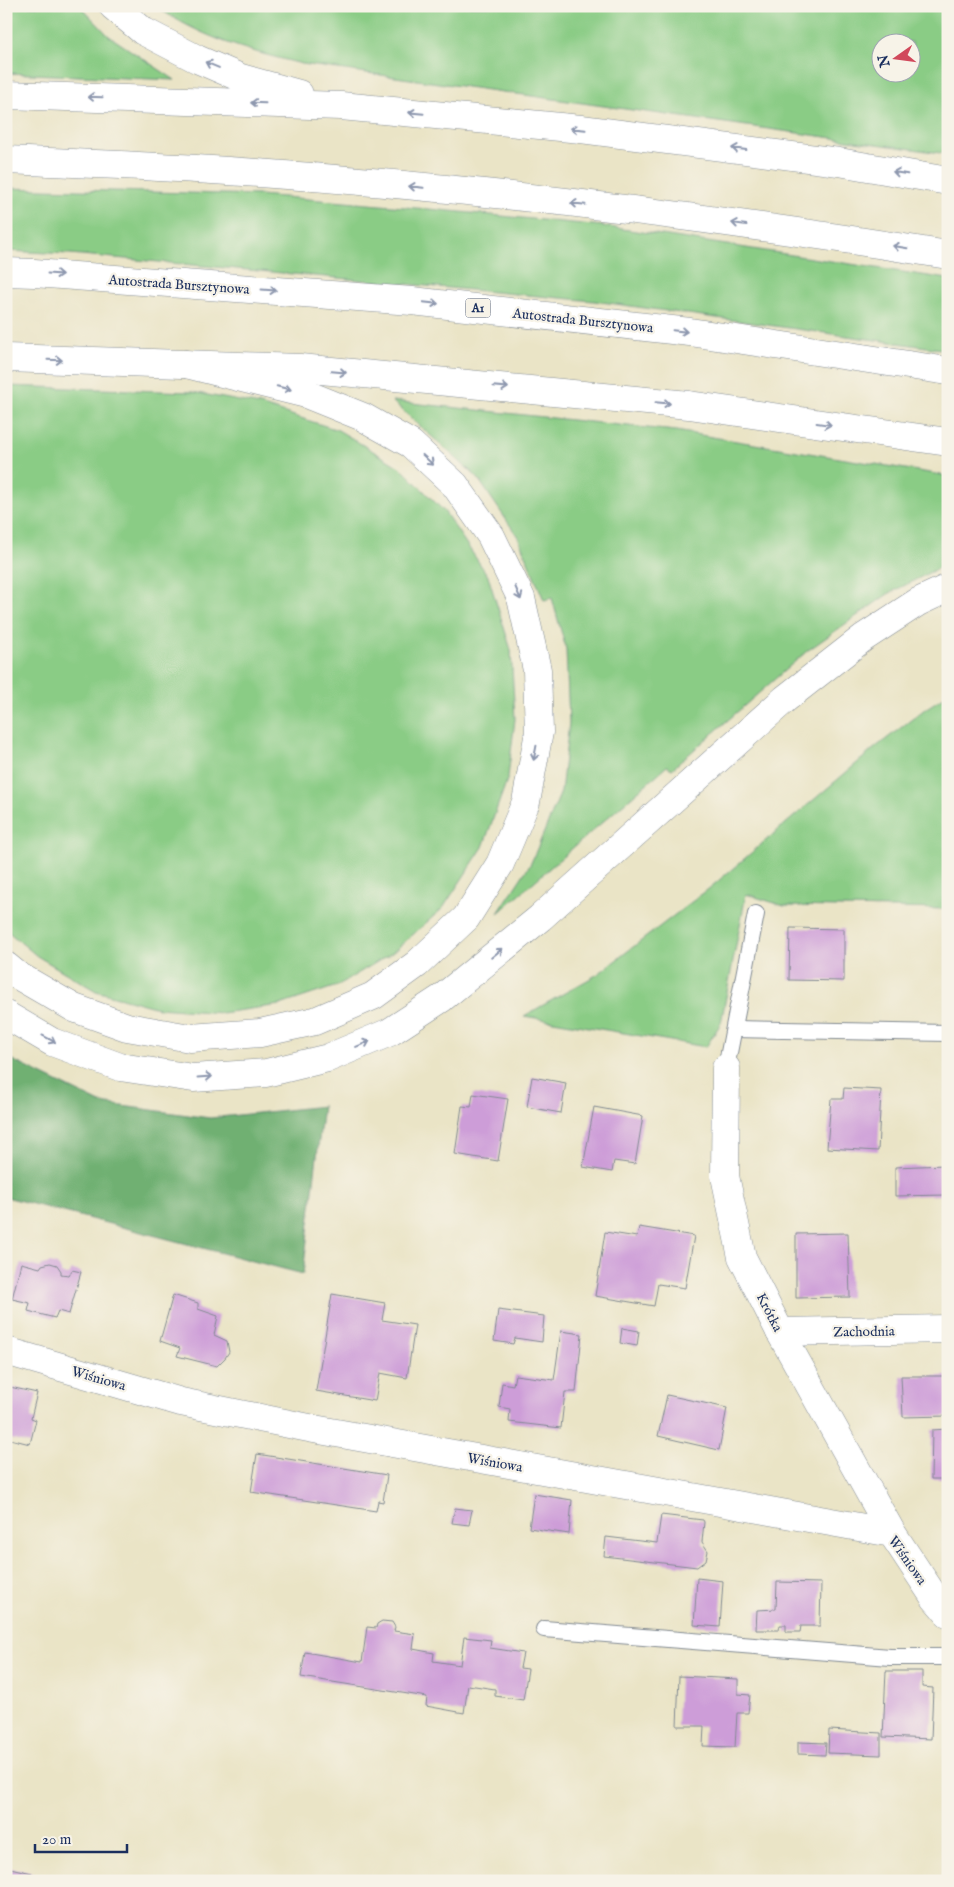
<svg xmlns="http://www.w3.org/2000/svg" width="954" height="1887" viewBox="0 0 954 1887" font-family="'IM FELL English',serif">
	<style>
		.green { fill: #8acc85; stroke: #527e72; fill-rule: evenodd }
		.forest { fill: #6fb072; stroke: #457068 }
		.building { fill: #cd9dd8 }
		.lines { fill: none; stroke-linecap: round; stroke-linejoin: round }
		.service-casing { stroke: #828a92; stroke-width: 18 }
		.minor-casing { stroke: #828a92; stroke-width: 29 }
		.motorway-casing { stroke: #828a92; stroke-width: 29 }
		.service { stroke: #fff; stroke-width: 16 }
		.minor { stroke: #fff; stroke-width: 28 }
		.motorway { stroke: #fff; stroke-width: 28 }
		.oneway { stroke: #8d97ae }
		.labels { text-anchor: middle; stroke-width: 4.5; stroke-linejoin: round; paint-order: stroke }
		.shield { fill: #f7f3e8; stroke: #5d6a87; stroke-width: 1 }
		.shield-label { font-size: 12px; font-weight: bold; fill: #1b2f5e }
		.street-label { font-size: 14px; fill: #1b2f5e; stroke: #f7f3e8 }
	</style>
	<rect width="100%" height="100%" fill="#f7f3e8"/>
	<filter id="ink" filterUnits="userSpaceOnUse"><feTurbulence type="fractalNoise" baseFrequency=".02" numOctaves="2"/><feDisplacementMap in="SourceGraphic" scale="10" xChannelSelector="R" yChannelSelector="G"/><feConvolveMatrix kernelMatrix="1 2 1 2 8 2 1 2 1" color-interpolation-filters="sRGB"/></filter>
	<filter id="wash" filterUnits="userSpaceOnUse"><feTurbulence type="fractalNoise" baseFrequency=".0096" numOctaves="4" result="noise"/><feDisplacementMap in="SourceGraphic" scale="20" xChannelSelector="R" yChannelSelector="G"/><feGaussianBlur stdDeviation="1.12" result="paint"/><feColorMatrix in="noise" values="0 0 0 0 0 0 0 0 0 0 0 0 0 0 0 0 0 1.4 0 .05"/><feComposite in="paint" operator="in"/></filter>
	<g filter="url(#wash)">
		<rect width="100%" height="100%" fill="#eae4c6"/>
		<g class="green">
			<path d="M6,6H80L109,36L175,80L6,73Z"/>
			<path d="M155,6H948V154L302,64C245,50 204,39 155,6ZM912,42V72H882V42Z"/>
			<path d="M6,188L260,195L440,210L603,226L948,279V350L594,301L70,254L6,251Z"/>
			<path d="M6,386L192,392L260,405L338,430L401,468L444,511L488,576L511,650L515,719L508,777L483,847L443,908L392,953L337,986L280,1005L221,1013L158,1008L96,991L37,956L6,930Z"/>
			<path d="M392,401L676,431L948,476V563L888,594L807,651L672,769L667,766L498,913L531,863L561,792L569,723L566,649L552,598L544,600L518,537L477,477Z"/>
			<path d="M948,694V909L784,906L746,894L721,1023L706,1047L524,1016L598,974L711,887L876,747L925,709Z"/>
		</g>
		<path class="forest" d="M6,1057L100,1103L210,1118L323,1106L303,1274L6,1197Z"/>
		<g id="blocks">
			<g class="building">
				<path d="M790,928L844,929V981L789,980Z"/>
				<path d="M532,1077L566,1083L561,1113L527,1107Z"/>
				<path d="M844,1088L881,1090L878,1151L827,1148L831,1099H843Z"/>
				<path d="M473,1094L508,1099L498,1161L455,1154L462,1106L471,1107Z"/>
				<path d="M594,1107L643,1116L635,1164L614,1161L612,1172L583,1167Z"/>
				<path d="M945,1165L946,1195L895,1196V1167Z"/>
				<path d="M639,1227L694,1236L685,1288L658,1284L654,1306L595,1296L605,1232L637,1237Z"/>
				<path d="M848,1233L850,1297L796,1298V1234Z"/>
				<path d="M21,1263L40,1268L42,1265L50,1263L57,1265L61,1271V1274L69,1275L72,1270L81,1272L69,1314L58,1311L55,1318L47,1316L28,1311L30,1303L12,1299Z"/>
				<path d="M332,1294L385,1303L382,1320L415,1325L407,1378L380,1373L375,1401L316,1391Z"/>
				<path d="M173,1295L198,1303V1309L218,1316L214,1335L227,1341L229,1352L225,1358L217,1366L177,1356L180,1348L160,1341Z"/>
				<path d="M498,1310L544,1316L542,1342L515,1338L513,1344L494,1341Z"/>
				<path d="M622,1328L639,1331L637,1346L620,1343Z"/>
				<path d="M561,1331L582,1334L576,1392H565L561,1428L509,1422L510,1409L499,1407L502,1383L513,1385L515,1375L554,1380Z"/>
				<path d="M901,1376H948V1416L903,1417Z"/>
				<path d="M10,1387L37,1393L31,1418L36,1420L30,1444L6,1438V1391H9Z"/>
				<path d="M667,1395L727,1408L719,1450L658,1436Z"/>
				<path d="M948,1429V1479H931L932,1430Z"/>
				<path d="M257,1454L387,1475L383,1502L378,1501L376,1511L251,1492Z"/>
				<path d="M534,1494L572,1500L569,1534L529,1528Z"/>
				<path d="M455,1508L472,1510L469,1525L452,1523Z"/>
				<path d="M661,1515L703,1520L704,1522L702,1542L708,1551L706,1560L697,1567L604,1556L606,1537L657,1543Z"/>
				<path d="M697,1578L723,1581L720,1627L694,1625Z"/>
				<path d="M777,1582L821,1583L820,1626H801L800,1632H786V1625H780L779,1630H756L757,1610L776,1609Z"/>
				<path d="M382,1621L392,1622L395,1627L394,1631L415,1634L413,1649L434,1653L433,1661L460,1665L464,1637L491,1640L490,1648L523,1653L520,1668L528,1669L523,1700L495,1696V1689L468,1685L464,1713L426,1706L427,1697L301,1677L305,1652L362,1662L367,1627L376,1628L377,1624Z"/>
				<path d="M886,1671H922V1687L933,1688L931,1739L883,1737Z"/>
				<path d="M679,1676L738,1679V1694L750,1695L748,1713H737L735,1747L703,1746L704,1726H677Z"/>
				<path d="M829,1730L881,1733V1755L828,1753Z"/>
				<path d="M798,1742L826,1743L825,1755L798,1754Z"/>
				<path d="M6,1867L32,1873L30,1881H6Z"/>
			</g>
		</g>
	</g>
	<g filter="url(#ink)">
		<use href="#blocks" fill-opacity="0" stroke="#828a92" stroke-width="1"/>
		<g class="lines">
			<defs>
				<g id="service">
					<path d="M734,1029L948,1033"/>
					<path d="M726,1068L756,914"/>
					<path d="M544,1629L890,1657H948"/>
				</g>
				<g id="minor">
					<path d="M726,1068L725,1176L742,1257L780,1332L892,1533"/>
					<path d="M780,1332L948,1329"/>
					<path d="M6,1351L181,1402L314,1429L892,1533L935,1598L948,1613"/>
				</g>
				<g id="motorway">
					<path d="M113,6L143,31L197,59L241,78L299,94"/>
					<path d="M6,95L341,106L581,129L839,162L948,181"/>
					<path d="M6,160C70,163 133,165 196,169C448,184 699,215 948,255"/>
					<path d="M6,272L34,273L412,301L690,332L948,371"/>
					<path d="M6,358L300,368L689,405L948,442"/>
					<path d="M6,966L17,975L74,1008L127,1027L190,1038L260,1033L315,1021L373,996L417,964L466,918L500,864L526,802L539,732L537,670L521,598L491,536L455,485L411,444L363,417L306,394L186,364"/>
					<path d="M6,1015L52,1042L120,1067L193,1078L266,1073L328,1058L390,1032L442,998L540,918L785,699L863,638L918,602L948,588"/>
				</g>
			</defs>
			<use href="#service" class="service-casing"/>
			<use href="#minor" class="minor-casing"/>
			<use href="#motorway" class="motorway-casing"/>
			<use href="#service" class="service"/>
			<use href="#minor" class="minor"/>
			<use href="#motorway" class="motorway"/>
		</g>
		<defs><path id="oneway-shaft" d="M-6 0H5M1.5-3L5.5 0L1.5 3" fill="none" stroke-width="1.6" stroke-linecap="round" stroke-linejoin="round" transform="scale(1.25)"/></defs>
		<g class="oneway">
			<use href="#oneway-shaft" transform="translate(212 65) rotate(-157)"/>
			<use href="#oneway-shaft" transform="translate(95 97) rotate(-178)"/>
			<use href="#oneway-shaft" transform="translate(258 103) rotate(-178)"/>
			<use href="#oneway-shaft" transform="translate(416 113) rotate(-175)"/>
			<use href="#oneway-shaft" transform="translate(578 129) rotate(-174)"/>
			<use href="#oneway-shaft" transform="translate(739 149) rotate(-173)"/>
			<use href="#oneway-shaft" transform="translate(900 173) rotate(-170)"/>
			<use href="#oneway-shaft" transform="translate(416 187) rotate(-174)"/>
			<use href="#oneway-shaft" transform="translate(578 204) rotate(-174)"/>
			<use href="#oneway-shaft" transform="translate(739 224) rotate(-172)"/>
			<use href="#oneway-shaft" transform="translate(900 247) rotate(-171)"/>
			<use href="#oneway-shaft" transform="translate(55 274) rotate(4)"/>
			<use href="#oneway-shaft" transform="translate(269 290) rotate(4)"/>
			<use href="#oneway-shaft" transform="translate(431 303) rotate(6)"/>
			<use href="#oneway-shaft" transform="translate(680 331) rotate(6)"/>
			<use href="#oneway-shaft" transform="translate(55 360) rotate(2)"/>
			<use href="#oneway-shaft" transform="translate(339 372) rotate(5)"/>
			<use href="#oneway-shaft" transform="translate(501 387) rotate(5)"/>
			<use href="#oneway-shaft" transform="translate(284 388) rotate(14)"/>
			<use href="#oneway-shaft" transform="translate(663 403) rotate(5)"/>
			<use href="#oneway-shaft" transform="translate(824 424) rotate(8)"/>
			<use href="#oneway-shaft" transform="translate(428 460) rotate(43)"/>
			<use href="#oneway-shaft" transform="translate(518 593) rotate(67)"/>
			<use href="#oneway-shaft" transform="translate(535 753) rotate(101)"/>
			<use href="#oneway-shaft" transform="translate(497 953) rotate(-39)"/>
			<use href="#oneway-shaft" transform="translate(49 1039) rotate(28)"/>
			<use href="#oneway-shaft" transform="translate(363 1044) rotate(-23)"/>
			<use href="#oneway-shaft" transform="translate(205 1077) rotate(-4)"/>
		</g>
	</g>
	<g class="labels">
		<rect class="shield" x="465.5" y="298.5" width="25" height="19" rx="4"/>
		<g class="shield-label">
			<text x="478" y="312">A1</text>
		</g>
		<g class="street-label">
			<text transform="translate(179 284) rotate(4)" y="5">Autostrada Bursztynowa</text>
			<text transform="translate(583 320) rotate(6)" y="5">Autostrada Bursztynowa</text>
			<text transform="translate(770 1312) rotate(63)" y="5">Krótka</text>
			<text transform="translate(864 1331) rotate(-1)" y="5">Zachodnia</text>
			<text transform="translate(99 1378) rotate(16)" y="5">Wiśniowa</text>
			<text transform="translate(495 1462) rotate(10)" y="5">Wiśniowa</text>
			<text transform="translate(908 1560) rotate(55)" y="5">Wiśniowa</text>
		</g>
	</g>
	<rect width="954" height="1887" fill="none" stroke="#f7f3e8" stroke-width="25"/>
	<g transform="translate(896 58) rotate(256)"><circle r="24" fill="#f7f3e8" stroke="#9fa5b1"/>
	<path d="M0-4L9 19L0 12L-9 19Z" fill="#d1495b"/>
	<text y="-8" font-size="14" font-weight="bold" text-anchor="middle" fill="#1b2f5e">N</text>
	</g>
	<path d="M35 1844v8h92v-8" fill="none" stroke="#1b2f5e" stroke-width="2.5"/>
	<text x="42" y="1844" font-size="15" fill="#1b2f5e" stroke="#f7f3e8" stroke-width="4" paint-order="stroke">20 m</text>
</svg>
